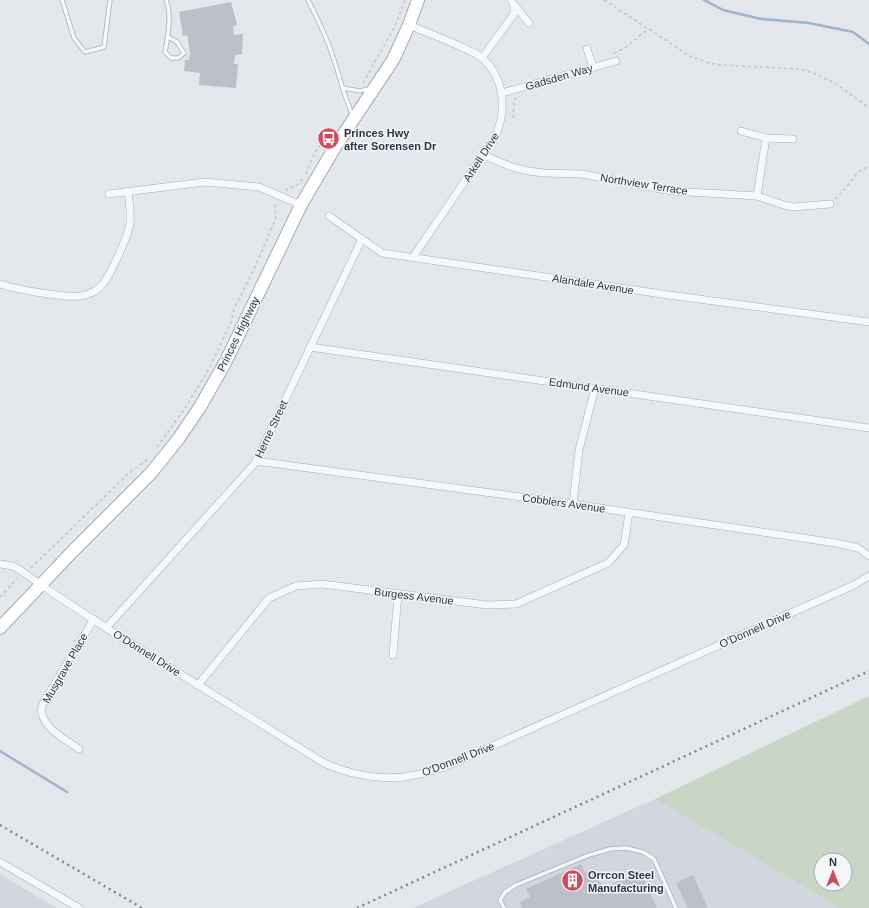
<svg xmlns="http://www.w3.org/2000/svg" width="869" height="908" viewBox="0 0 869 908" font-family="Helvetica,sans-serif">
	<style>
		.built { fill: #d2d6de }
		.green { fill: #c9d6c5; fill-rule: evenodd }
		.lines { fill: none; stroke-linecap: round; stroke-linejoin: round }
		.stream { stroke: #9fb4cc; stroke-width: 2.5 }
		.building { fill: #bbc0ca }
		.lane-casing { stroke: #a9aeb7; stroke-width: 5 }
		.street-casing { stroke: #a9aeb7; stroke-width: 8 }
		.primary-casing { stroke: #a3abb8; stroke-width: 14 }
		.path { stroke: #c2c5cb; stroke-width: 1.5; stroke-dasharray: 3 3; stroke-linecap: butt }
		.lane { stroke: #f7f8fa; stroke-width: 3.5 }
		.street { stroke: #f7f8fa; stroke-width: 7 }
		.primary { stroke: #fff; stroke-width: 12 }
		.rail { stroke: #7d8696; stroke-width: 2.5; stroke-dasharray: 2 4; stroke-linecap: butt }
		.labels { text-anchor: middle; stroke-width: 3; stroke-linejoin: round; paint-order: stroke }
		.street-label { font-size: 11px; fill: #2b3445; stroke: #f4f6f9 }
		.poi-label { font-size: 11px; font-weight: bold; fill: #2b3445; stroke: #f4f6f9; text-anchor: start }
	</style>
	<rect width="100%" height="100%" fill="#e4e7ec"/>
	<g class="built">
		<path d="M655,799L840,908H413Z"/>
		<path d="M0,874L57,908H0Z"/>
	</g>
	<path class="green" d="M869,696V908H840L655,799ZM821,860H845V884H821Z"/>
	<g class="lines">
		<g class="stream">
			<path d="M704,0L723,10L761,19L809,23L853,32L869,44"/>
			<path d="M0,751L67,792"/>
		</g>
	</g>
	<g class="building">
		<path d="M231,2L237,25L233,26L234,35L243,34L242,54L235,55L234,64H238L236,88L199,85L200,73L184,71L185,60H189L190,52L187,35L183,36L179,12Z"/>
		<path d="M581,864L585,873L594,869L603,888L640,871L657,908H522L520,902L530,897L526,889Z"/>
		<path d="M693,875L708,908H688L676,883Z"/>
	</g>
	<g class="lines">
		<defs>
			<g id="lane">
				<path d="M62,0L74,38L85,52L104,47L110,0"/>
				<path d="M166,0C172,15 168,36 165,52L171,58H178L184,53L177,42L168,37"/>
				<path d="M308,0C317,18 327,37 333,57C340,77 344,97 353,116"/>
				<path d="M343,88L359,91L369,89"/>
				<path d="M504,908L500,900L505,892L516,885L589,855L610,849L626,848L643,852L654,859L676,908"/>
			</g>
			<g id="street">
				<path d="M514,5L529,23"/>
				<path d="M409,25C428,33 447,40 466,49C471,52 478,54 482,58C505,78 507,111 495,137L413,257"/>
				<path d="M587,49L593,67"/>
				<path d="M482,58L514,14V6L511,0"/>
				<path d="M502,93L616,61"/>
				<path d="M741,131L766,138"/>
				<path d="M483,155L512,167L528,171L544,173L582,174L672,191L757,196L784,205L793,207L830,204"/>
				<path d="M109,194L205,182L259,187L301,205"/>
				<path d="M757,196L766,138L793,139"/>
				<path d="M329,216L382,253L669,295L869,322"/>
				<path d="M0,284C15,289 72,300 85,295C92,293 99,289 103,284C111,273 129,235 130,222C131,212 129,201 128,191"/>
				<path d="M310,347L869,428"/>
				<path d="M256,461L573,504L836,543L858,548L869,556"/>
				<path d="M573,504L579,450L595,388"/>
				<path d="M0,564L13,566L23,572L41,585L106,628L324,763C351,775 386,782 415,775C428,773 441,768 454,763L854,585L869,576"/>
				<path d="M106,628L255,463L362,239"/>
				<path d="M393,655L398,594"/>
				<path d="M198,685L269,598L296,586L322,584L487,605L516,604L608,563L624,545L629,513"/>
				<path d="M79,749C67,740 45,730 42,713C41,710 42,706 43,703L94,619"/>
				<path d="M0,862L79,908"/>
			</g>
			<path id="primary" d="M0,628L71,553L151,473L179,438L200,407L225,363L301,205L335,147L393,60L409,25L418,0"/>
		</defs>
		<use href="#lane" class="lane-casing"/>
		<use href="#street" class="street-casing"/>
		<use href="#primary" class="primary-casing"/>
		<g class="path">
			<path d="M604,0L690,56L709,63L721,65L799,69C826,75 847,91 869,108"/>
			<path d="M614,53L625,48L648,29"/>
			<path d="M363,83L395,26L405,0"/>
			<path d="M513,118L514,102L516,98"/>
			<path d="M306,174L315,152L334,128"/>
			<path d="M286,191L287,189L296,186L305,177"/>
			<path d="M835,199C838,196 841,194 844,190C851,183 857,168 869,167"/>
			<path d="M157,447L185,408L209,369L231,322L234,309L255,267L276,218L275,206L277,204"/>
			<path d="M31,568L129,473L148,459"/>
			<path d="M0,597L18,578"/>
		</g>
		<use href="#lane" class="lane"/>
		<use href="#street" class="street"/>
		<use href="#primary" class="primary"/>
		<g class="rail">
			<path d="M0,825L142,908"/>
			<path d="M357,908L869,671"/>
		</g>
	</g>
	<defs>
		<symbol id="bus-disc" viewBox="-11 -11 22 22"><circle r="9.5" fill="#d1495b" stroke="#f4f6f9"/><path d="M-5-6H5V4H4V6H2V4H-2V6H-4V4H-5ZM-3.5-4V0h7V-4ZM-3.5 1.2v1.5H-2V1.2ZM2 1.2v1.5H3.5V1.2Z" fill="#fff"/></symbol>
		<symbol id="building-disc" viewBox="-11 -11 22 22"><circle r="9.5" fill="#d1495b" stroke="#f4f6f9"/><path d="M-4-6H4V6H1V3H-1V6H-4ZM-2.5-4.3h1.7v1.8h-1.7ZM.8-4.3h1.7v1.8H.8ZM-2.5-1h1.7V.8h-1.7ZM.8-1h1.7V.8H.8Z" fill="#fff"/></symbol>
	</defs>
	<g fill-rule="evenodd">
		<use href="#bus-disc" x="316" y="126" width="25" height="25"/>
		<use href="#building-disc" x="560" y="868" width="25" height="25"/>
	</g>
	<g class="labels">
		<g class="street-label">
			<text transform="translate(559 77) rotate(-16)" y="4">Gadsden Way</text>
			<text transform="translate(481 157) rotate(-57)" y="4">Arkell Drive</text>
			<text transform="translate(644 184) rotate(9)" y="4">Northview Terrace</text>
			<text transform="translate(593 284) rotate(9)" y="4">Alandale Avenue</text>
			<text transform="translate(238 334) rotate(-64)" y="4">Princes Highway</text>
			<text transform="translate(589 387) rotate(8)" y="4">Edmund Avenue</text>
			<text transform="translate(271 429) rotate(-65)" y="4">Herne Street</text>
			<text transform="translate(564 503) rotate(8)" y="4">Cobblers Avenue</text>
			<text transform="translate(414 596) rotate(7)" y="4">Burgess Avenue</text>
			<text transform="translate(755 629) rotate(-24)" y="4">O'Donnell Drive</text>
			<text transform="translate(147 653) rotate(32)" y="4">O'Donnell Drive</text>
			<text transform="translate(65 668) rotate(-60)" y="4">Musgrave Place</text>
			<text transform="translate(458 759) rotate(-21)" y="4">O'Donnell Drive</text>
		</g>
		<g class="poi-label">
			<text x="344" y="137">Princes Hwy<tspan x="344" dy="13">after Sorensen Dr</tspan></text>
			<text x="588" y="879">Orrcon Steel<tspan x="588" dy="13">Manufacturing</tspan></text>
		</g>
	</g>
	<g transform="translate(833 872)"><circle r="19" fill="#f4f6f9" stroke="#a4a8b1"/>
	<path d="M0-3L7 15L0 10L-7 15Z" fill="#d1495b"/>
	<text y="-6" font-size="11" font-weight="bold" text-anchor="middle" fill="#2b3445">N</text>
	</g>
</svg>
